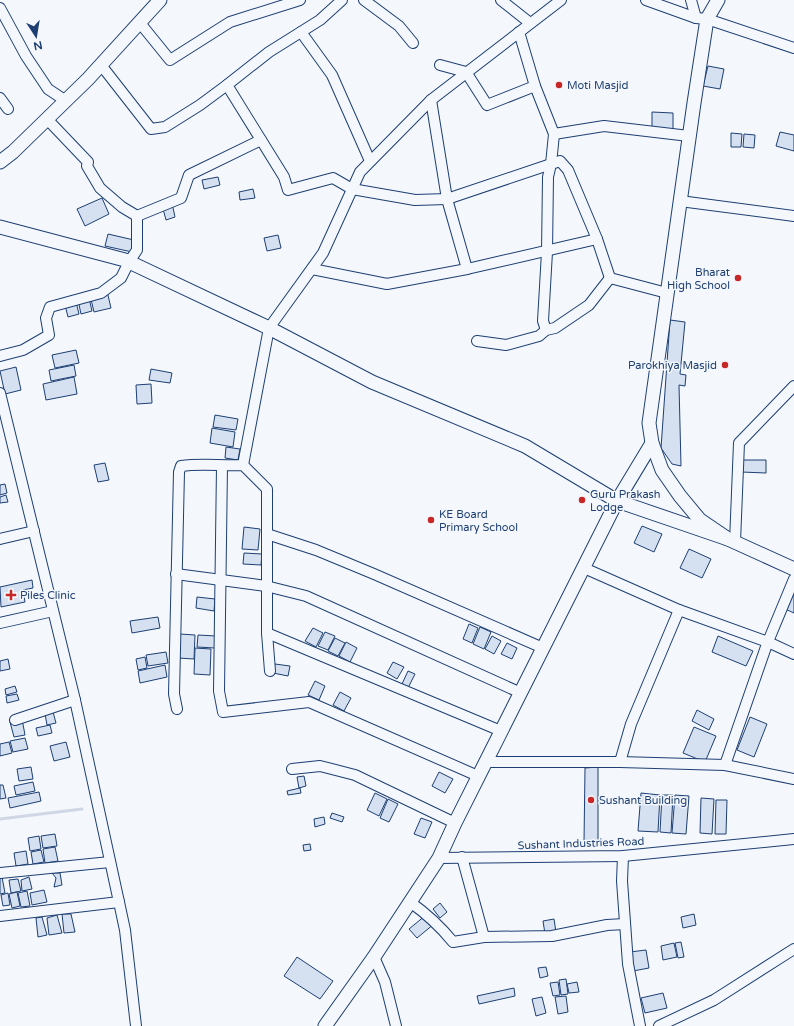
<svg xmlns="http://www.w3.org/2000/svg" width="794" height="1026" viewBox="0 0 794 1026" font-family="'Varela Round',sans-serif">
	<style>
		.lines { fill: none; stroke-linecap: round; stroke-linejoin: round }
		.stream { stroke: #cfd7e4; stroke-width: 3 }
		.building { fill: #d5e0f0; stroke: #1d3f73 }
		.minor-casing { stroke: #1d3f73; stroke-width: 12 }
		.major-casing { stroke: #1d3f73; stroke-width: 15 }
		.minor { stroke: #f4f7fb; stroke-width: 10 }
		.major { stroke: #f4f7fb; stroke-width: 13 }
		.poi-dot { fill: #c62828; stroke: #f4f7fb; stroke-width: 1.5 }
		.labels { text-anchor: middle; stroke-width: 3; stroke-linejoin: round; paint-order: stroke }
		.poi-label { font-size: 11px; fill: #1d3f73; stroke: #f4f7fb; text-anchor: start }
		.street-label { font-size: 11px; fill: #1d3f73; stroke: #f4f7fb }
	</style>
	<rect width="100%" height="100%" fill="#f4f7fb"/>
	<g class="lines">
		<path class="stream" d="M0,819L82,809"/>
	</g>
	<g class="building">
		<path d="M708,66L724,69L720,89L703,86Z"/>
		<path d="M652,112L673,113V129L652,128Z"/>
		<path d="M780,132L794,135V151L776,146Z"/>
		<path d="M731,133L742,134L741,147H731Z"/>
		<path d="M744,134L755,135L754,148L743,147Z"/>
		<path d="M218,177L220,185L204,189L202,180Z"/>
		<path d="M253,189L255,198L240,200L239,192Z"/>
		<path d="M102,198L109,214L85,226L77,209Z"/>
		<path d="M172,203L175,217L166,220L162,205Z"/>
		<path d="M108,234L134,240L132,252L105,246Z"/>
		<path d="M278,235L281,248L267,251L264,238Z"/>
		<path d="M107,291L111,308L94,312L90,295Z"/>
		<path d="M89,298L92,311L81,314L78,300Z"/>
		<path d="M76,302L79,314L68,317L65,305Z"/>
		<path d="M670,320L685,322L680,374L686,375L685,386L679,385L681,466L672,464L661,448Z"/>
		<path d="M76,350L79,363L55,368L52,355Z"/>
		<path d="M74,365L76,376L51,381L49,370Z"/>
		<path d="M16,367L21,390L5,394L0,371Z"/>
		<path d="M151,369L172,373L170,383L149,380Z"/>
		<path d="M74,377L77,394L46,400L43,384Z"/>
		<path d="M151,384L152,403L137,404L136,385Z"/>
		<path d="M215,415L238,419L236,430L213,427Z"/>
		<path d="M212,428L235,432L233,447L210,443Z"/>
		<path d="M226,447L240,449L238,460L225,458Z"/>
		<path d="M742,460H766V473L741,472Z"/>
		<path d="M105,463L109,480L98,482L94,465Z"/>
		<path d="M5,484L7,493L0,495V485Z"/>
		<path d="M6,495L8,502L0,503V497Z"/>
		<path d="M642,526L662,534L654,552L634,543Z"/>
		<path d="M244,527L260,529L258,550L242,549Z"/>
		<path d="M689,549L711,559L702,578L680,568Z"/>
		<path d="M244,553L262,554L261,565L243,564Z"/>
		<path d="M32,580L33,588L23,590L25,602L1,607L0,587Z"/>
		<path d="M794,586V613L783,608Z"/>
		<path d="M197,597L215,599L214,611L196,608Z"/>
		<path d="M158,617L160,628L132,633L130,621Z"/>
		<path d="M469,624L478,628L472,643L463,639Z"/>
		<path d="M480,627L491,632L484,649L473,644Z"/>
		<path d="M313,628L323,633L316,647L305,641Z"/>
		<path d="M325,632L335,636L328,650L318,646Z"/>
		<path d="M180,634L195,635L194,659L178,658Z"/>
		<path d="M198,635L216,636L215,648L197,647Z"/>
		<path d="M492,636L501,641L494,654L485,649Z"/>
		<path d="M718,636L753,651L746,666L712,652Z"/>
		<path d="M335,638L345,643L338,656L328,651Z"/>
		<path d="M346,642L357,648L350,662L339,656Z"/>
		<path d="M507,643L517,648L512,659L501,654Z"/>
		<path d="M195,648L211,649L210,675L194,674Z"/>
		<path d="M166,652L168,663L148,666L146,655Z"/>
		<path d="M145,657L147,668L138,670L136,659Z"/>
		<path d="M8,659L10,669L0,671V661Z"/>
		<path d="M393,662L404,667L397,679L387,673Z"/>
		<path d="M275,664L290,666L288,676L273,673Z"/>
		<path d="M165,665L167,677L140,683L138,671Z"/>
		<path d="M408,671L415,674L408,688L402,684Z"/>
		<path d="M315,681L325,686L319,700L308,695Z"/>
		<path d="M15,686L17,692L6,695L5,689Z"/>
		<path d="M340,692L351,698L344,711L333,705Z"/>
		<path d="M17,694L19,700L7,703L6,696Z"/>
		<path d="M697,710L714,719L709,730L692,721Z"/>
		<path d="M53,712L56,723L47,725L45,714Z"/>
		<path d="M750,717L767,724L754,757L737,750Z"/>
		<path d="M22,719L25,735L14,737L10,722Z"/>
		<path d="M50,725L52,733L38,736L36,728Z"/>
		<path d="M694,727L716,736L705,762L683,753Z"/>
		<path d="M25,738L28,749L13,752L10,741Z"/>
		<path d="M9,742L12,753L0,756V744Z"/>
		<path d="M66,742L70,757L54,761L50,746Z"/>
		<path d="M31,767L33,779L19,781L17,769Z"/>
		<path d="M598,767V842H584L585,768Z"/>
		<path d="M439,772L453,779L445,793L432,786Z"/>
		<path d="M304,776L306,786L299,788L297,777Z"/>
		<path d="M33,782L35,791L16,795L14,786Z"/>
		<path d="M0,785H3L6,798L0,799Z"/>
		<path d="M300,788L301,793L288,795L287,791Z"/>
		<path d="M39,792L41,801L10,808L8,798Z"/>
		<path d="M375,793L387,799L379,816L367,810Z"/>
		<path d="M641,793L660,795L658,832L638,831Z"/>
		<path d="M662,795H673L671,833L660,832Z"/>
		<path d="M675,795L689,796L686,834L672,833Z"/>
		<path d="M701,798L714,799L712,834L700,833Z"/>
		<path d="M388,799L398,804L389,822L380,818Z"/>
		<path d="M716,800H727L726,834H715Z"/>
		<path d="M332,813L344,817L342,822L330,818Z"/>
		<path d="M324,817L325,824L315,827L314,819Z"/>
		<path d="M421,818L432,822L425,838L414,834Z"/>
		<path d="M55,834L57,846L43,848L41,836Z"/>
		<path d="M39,836L41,849L30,851L28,838Z"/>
		<path d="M310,844L311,850L304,851L303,845Z"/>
		<path d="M55,847L58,861L45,863L43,849Z"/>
		<path d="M41,850L44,862L33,864L31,852Z"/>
		<path d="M26,851L28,864L16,866L14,853Z"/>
		<path d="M52,873H60L62,885L54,887L56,878Z"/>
		<path d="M2,877L5,893L0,894V878Z"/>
		<path d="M29,877L32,889L22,891L21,880Z"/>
		<path d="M18,879L21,891L11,893L9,880Z"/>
		<path d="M44,890L47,902L32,905L30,893Z"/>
		<path d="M27,891L30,906L21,907L18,893Z"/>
		<path d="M17,892L20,906L12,908L9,894Z"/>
		<path d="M8,893L10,905L3,906L1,895Z"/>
		<path d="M440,903L447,912L440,918L433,909Z"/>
		<path d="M62,914H71L75,932L64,933Z"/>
		<path d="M694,914L696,925L683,928L681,917Z"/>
		<path d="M57,915L62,933L49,935L47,918Z"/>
		<path d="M426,915L434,924L417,938L409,929Z"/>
		<path d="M42,917L47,935L38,937L36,918Z"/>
		<path d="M554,919L556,932L545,934L543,921Z"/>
		<path d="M681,942L684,957L678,958L675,943Z"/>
		<path d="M674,943L677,957L663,960L661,946Z"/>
		<path d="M646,950L649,968L633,971L630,952Z"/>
		<path d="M297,957L333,981L320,999L284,976Z"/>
		<path d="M546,967L548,976L540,978L538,968Z"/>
		<path d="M566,979L568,994L561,995L559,980Z"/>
		<path d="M558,982L560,995L553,996L550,983Z"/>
		<path d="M577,982L579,992L569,993L567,984Z"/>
		<path d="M514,988L515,996L479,1004L477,996Z"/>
		<path d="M663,993L667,1008L645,1013L641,998Z"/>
		<path d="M566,996L568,1012L558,1014L555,997Z"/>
		<path d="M542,997L546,1013L536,1016L532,999Z"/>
	</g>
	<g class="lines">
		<defs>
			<g id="minor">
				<path d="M342,0L320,20L269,52L227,85L284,177L288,190L333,178L352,189L415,200L447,199L560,161L568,170L597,239L610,278"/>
				<path d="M364,0L399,26L413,43"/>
				<path d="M501,0L530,23"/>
				<path d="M646,0L696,18L707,19L794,48"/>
				<path d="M691,0L696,18"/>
				<path d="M0,8L26,56L48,89L66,101"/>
				<path d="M140,23L170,60L230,22L300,0"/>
				<path d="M301,32L332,75L370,161"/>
				<path d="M519,32L535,86L554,134L551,164L548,177L547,252L543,321L546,330"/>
				<path d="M101,65L151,129L165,127L200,105L227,85"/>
				<path d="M440,65L466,72L487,105L535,86"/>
				<path d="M0,98L8,109"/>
				<path d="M431,100L447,199L467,269L597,239"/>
				<path d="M554,134L604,126L689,136"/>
				<path d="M680,201L794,216"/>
				<path d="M137,216L181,198L189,175L261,140"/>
				<path d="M312,269L387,284L467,269"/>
				<path d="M610,278L667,293"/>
				<path d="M477,341L506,345L539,336L546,330L555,328L589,305L610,278"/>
				<path d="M0,356L23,350L49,335L46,318L50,307L101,293L121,278L129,262L137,250V216L122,207L100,188L87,166L88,162L47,119"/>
				<path d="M0,393L75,700L119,902L125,930L136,1026"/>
				<path d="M243,465L269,328L323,253L360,172L431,100L561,0"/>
				<path d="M222,466L219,691L223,712L309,702L478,776"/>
				<path d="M267,534L316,550L374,574L543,648"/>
				<path d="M0,539L34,531"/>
				<path d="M735,542L739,443L794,386"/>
				<path d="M584,568L679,610L768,642L794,654"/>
				<path d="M176,574L266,586L306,596L521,693"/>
				<path d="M0,623L53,611"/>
				<path d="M267,633L501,731"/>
				<path d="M177,709L174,694L179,472L181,466C201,463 222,466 243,465L267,489V633L270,671"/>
				<path d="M15,720L75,700"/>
				<path d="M486,762H620L725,765L767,644L794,579"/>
				<path d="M620,762L631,724L679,610"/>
				<path d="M725,765L794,779"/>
				<path d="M292,769L320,766L355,775L455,823"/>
				<path d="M623,856L622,881L628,964L640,1026"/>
				<path d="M462,857L484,937"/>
				<path d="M439,858L623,856L794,839"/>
				<path d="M0,873L110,862"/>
				<path d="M410,902C427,914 440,926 453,942L484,937L552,936L607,925L625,924"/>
				<path d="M0,916L119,902"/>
				<path d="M374,957L385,982L396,1026"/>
				<path d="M659,1026L714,1000L794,949"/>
			</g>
			<g id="major">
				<path d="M718,0L707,19L694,103L649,423L652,443L662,470L680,496L700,520L728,539L794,569"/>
				<path d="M0,162L13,152L88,79L160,0"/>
				<path d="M0,227L125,260L269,328L372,382L525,446L617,501L728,539"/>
				<path d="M325,1026L374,957L439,858L455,823L617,501L652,443"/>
			</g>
		</defs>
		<use href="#minor" class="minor-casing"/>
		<use href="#major" class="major-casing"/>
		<use href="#minor" class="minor"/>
		<use href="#major" class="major"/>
	</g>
	<g class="poi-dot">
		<circle cx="559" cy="85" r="4"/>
		<circle cx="738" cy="278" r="4"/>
		<circle cx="725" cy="365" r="4"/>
		<circle cx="582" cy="500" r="4"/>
		<circle cx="431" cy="520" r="4"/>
		<path d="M9 589h4v4h4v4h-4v4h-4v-4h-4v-4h4z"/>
		<circle cx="591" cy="800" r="4"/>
	</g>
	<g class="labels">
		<g class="poi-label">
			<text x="567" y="89">Moti Masjid</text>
			<text x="730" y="276" text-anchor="end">Bharat<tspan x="730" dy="13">High School</tspan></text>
			<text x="717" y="369" text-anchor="end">Parokhiya Masjid</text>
			<text x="590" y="498">Guru Prakash<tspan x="590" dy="13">Lodge</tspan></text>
			<text x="439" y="518">KE Board<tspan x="439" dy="13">Primary School</tspan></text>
			<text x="20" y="599">Piles Clinic</text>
			<text x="599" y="804">Sushant Building</text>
		</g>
		<g class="street-label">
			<text transform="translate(581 843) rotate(-2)" y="4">Sushant Industries Road</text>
		</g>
	</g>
	<g transform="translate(36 36) rotate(168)" stroke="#f4f7fb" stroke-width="3" paint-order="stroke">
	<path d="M0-3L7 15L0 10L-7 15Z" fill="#1d3f73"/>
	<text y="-6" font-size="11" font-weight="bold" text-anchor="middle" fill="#1d3f73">N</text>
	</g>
</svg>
